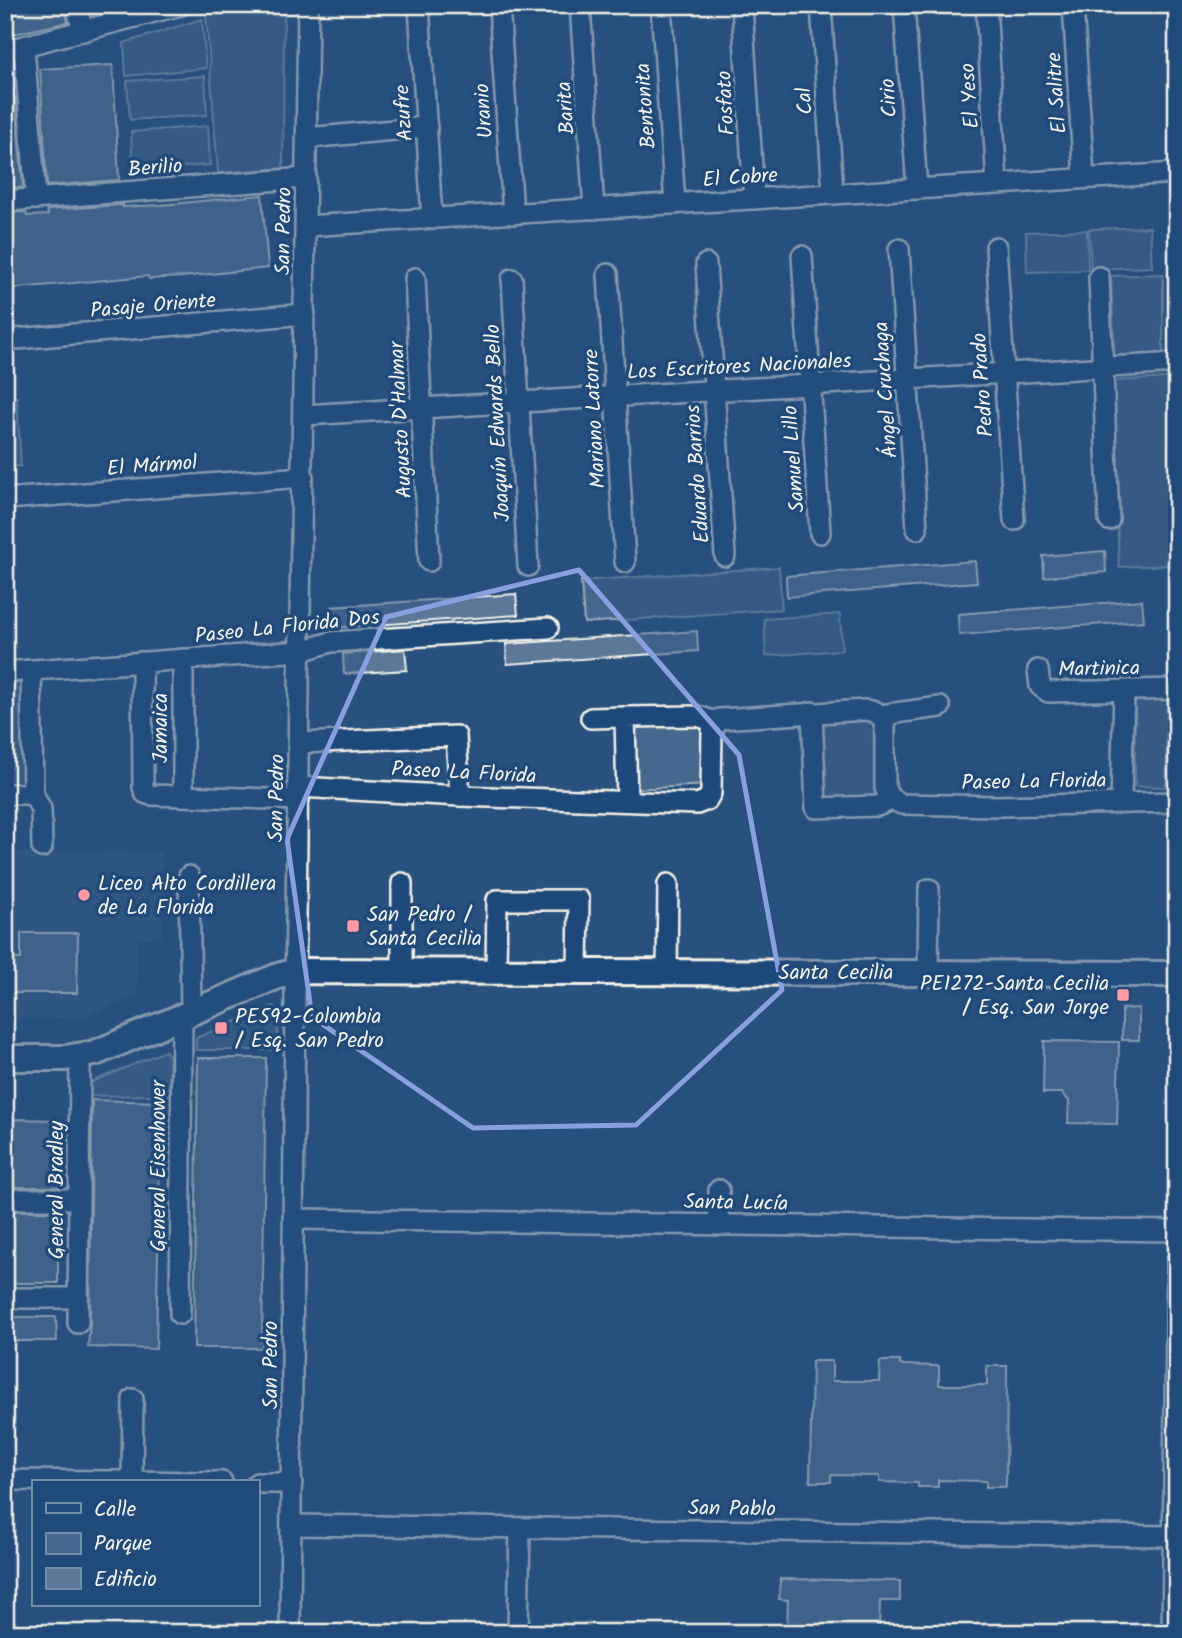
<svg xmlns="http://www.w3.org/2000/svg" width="1182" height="1638" viewBox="0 0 1182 1638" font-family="Kalam,sans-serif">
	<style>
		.built { fill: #375d86 }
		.green { fill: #45688e; stroke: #9cacbb; stroke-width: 2 }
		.building { fill: #5b7899; stroke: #f4f1e8; stroke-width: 2 }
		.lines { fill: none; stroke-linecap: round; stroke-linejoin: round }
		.minor-casing { stroke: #f4f1e8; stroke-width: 24 }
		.major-casing { stroke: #f4f1e8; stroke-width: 30 }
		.minor { stroke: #1f4a7a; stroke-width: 19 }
		.major { stroke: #1f4a7a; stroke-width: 24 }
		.marked { fill: none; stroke: #88a0e0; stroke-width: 5; stroke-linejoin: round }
		.poi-dot { fill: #ff9aa2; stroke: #1f4a7a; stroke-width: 2.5 }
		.labels { text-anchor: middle; stroke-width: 7; stroke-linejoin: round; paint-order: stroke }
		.street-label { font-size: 21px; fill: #f4f1e8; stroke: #1f4a7a }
		.poi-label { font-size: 21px; fill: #f4f1e8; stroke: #1f4a7a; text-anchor: start }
	</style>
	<rect width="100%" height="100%" fill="#28517e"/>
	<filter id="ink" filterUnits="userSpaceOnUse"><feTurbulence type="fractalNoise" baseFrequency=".0143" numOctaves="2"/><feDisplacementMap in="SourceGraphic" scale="14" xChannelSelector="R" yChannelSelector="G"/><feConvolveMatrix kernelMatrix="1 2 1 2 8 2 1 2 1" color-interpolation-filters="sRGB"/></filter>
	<g filter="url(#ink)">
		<path class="built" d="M5,852H162V937L138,939L137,995L82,1018L5,1019Z"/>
		<g class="green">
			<path d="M239,5H284L283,168L218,173L206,14Z"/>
			<path d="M202,19L206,68L126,76L124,43Z"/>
			<path d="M205,76L207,115L130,120L127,81Z"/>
			<path d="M208,126L210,165L133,171L131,132Z"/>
			<path d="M1150,227L1152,267L1091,269L1089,229Z"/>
			<path d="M1087,230L1088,270L1027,272L1026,232Z"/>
			<path d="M1163,274V354L1115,356L1111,276Z"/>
			<path d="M1169,378L1175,565L1119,567L1112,381Z"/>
			<path d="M17,397L21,466L5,467V398Z"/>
			<path d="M779,567L782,609L584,623L581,581Z"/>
			<path d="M840,614L842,650L766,656L764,619Z"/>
			<rect x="5" y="683" width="20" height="103"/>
			<path d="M1135,695H1167L1166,787L1135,786Z"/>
			<path d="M873,719L876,801L811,804L808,722Z"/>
			<path d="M706,723L709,785L631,789L629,727Z"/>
			<path d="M273,1006L278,1009V1050H196V1038Z"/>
			<path d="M165,1051L169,1055V1095L87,1096V1084Z"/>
		</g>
		<g class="building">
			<path d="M5,5H64L68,22L5,36Z"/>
			<path d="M113,65L119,180L47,186L40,69Z"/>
			<path d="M15,97L23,187L5,189V98Z"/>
			<path d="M262,195L268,268L181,277L149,279L148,276L9,289L5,213L26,212L27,216L48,215L47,210L120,205H123V207L161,205Z"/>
			<path d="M1105,551L1106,572L1044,577L1043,556Z"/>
			<path d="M975,561L977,582L787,597L786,576Z"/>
			<path d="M516,594L518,615L332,628L330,607Z"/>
			<path d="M1142,600L1144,621L959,635L958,614Z"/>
			<path d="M697,631L698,651L507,664L506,644Z"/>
			<path d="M405,649L407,670L344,674L343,654Z"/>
			<path d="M21,933H78L77,993H5V959H21Z"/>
			<path d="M1139,1008V1040H1122V1009Z"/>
			<path d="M1044,1041L1119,1042L1117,1124L1068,1123L1069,1101L1062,1093H1043Z"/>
			<path d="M198,1058H266L262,1348H194Z"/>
			<path d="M92,1100L161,1102L156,1349L88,1347L90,1323Z"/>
			<path d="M5,1119L60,1120V1187H5Z"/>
			<rect x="5" y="1211" width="53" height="72"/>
			<path d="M5,1317H56L57,1341H5Z"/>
			<path d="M812,1361H832V1381H879L880,1361H900V1365L939,1366V1385H987V1366H1007L1006,1487H986V1481L938,1480V1487H918V1483L879,1482V1476L831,1475V1482H810Z"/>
			<path d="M780,1579L900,1581V1601H880L879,1633H787L788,1600L779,1599Z"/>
		</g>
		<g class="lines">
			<defs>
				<g id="minor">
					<path d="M76,5L83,31"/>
					<path d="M419,5L432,219"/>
					<path d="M499,5L513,214"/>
					<path d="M580,5L594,209"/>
					<path d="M661,5L675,204"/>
					<path d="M742,5L754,199"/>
					<path d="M821,5L833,194"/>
					<path d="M904,5L917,189"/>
					<path d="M986,5L997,184"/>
					<path d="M1073,5L1084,178"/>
					<path d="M24,47L36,199"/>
					<path d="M5,51L181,5"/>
					<path d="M307,138L427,127"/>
					<path d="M6,201L306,178"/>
					<path d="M306,226L1177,173"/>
					<path d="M996,247L1014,520"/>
					<path d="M899,249L917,529"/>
					<path d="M802,256L820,533"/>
					<path d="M706,264L725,556"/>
					<path d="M608,274L625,562"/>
					<path d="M1099,277L1109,520"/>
					<path d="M415,278L429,561"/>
					<path d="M512,279L528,566"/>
					<path d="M5,340L305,314"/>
					<path d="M304,415L1177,363"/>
					<path d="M5,499L303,477"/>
					<path d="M142,662L143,787L145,793L151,795L299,800"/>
					<path d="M31,670L33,794L41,809L42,847"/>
					<path d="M1038,670L1040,686L1048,692L1177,689"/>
					<path d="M5,672L301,651L331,642L548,628"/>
					<path d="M812,712L816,808L877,806L892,800"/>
					<path d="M880,715L940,707"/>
					<path d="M591,718L625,717"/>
					<path d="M300,743L456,736L460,796"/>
					<path d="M299,787L460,796L697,804L707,800L711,793L712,731L719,719L866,710L876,712L885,723V788L889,797L901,804L998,806L1177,802"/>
					<path d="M5,794H33"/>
					<path d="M183,796V659"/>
					<path d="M627,801L625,717L698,716L715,722"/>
					<path d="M1121,802L1124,690"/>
					<path d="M189,876L191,1013"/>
					<path d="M402,971V883"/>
					<path d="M496,971L497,900H579L578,971"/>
					<path d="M667,972L668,884"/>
					<path d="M928,972L929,889"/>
					<path d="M5,1199H79"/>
					<path d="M294,1219L1177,1231"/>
					<path d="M718,1225L719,1190"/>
					<path d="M5,1298H78"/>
					<path d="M180,1314L182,1017"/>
					<path d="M78,1323L80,1057"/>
					<path d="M5,1480L222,1482"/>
					<path d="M132,1482L133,1399"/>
					<path d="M257,1483H292"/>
					<path d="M291,1525L1173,1536"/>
					<path d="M290,1633L295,994L308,5"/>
					<path d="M518,1633L520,1528"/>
					<path d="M1172,1633L1177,1260"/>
				</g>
				<path id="major" d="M5,1058H65L95,1053L278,976L296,971L1177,974"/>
			</defs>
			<use href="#minor" class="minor-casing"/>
			<use href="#major" class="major-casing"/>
			<use href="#minor" class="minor"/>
			<use href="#major" class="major"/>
		</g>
	</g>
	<path d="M0 0H1182V1638H0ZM579,570L739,755L782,990L636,1125L473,1128L312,1017L287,839L386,617Z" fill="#28517e" fill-opacity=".55" fill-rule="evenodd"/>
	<path class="marked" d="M579,570L739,755L782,990L636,1125L473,1128L312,1017L287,839L386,617Z"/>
	<g class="poi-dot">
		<circle cx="84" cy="895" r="7"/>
		<rect x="346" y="919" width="14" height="14" rx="3.5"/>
		<rect x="1116" y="988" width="14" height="14" rx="3.5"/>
		<rect x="214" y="1021" width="14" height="14" rx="3.5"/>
	</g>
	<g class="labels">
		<g class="street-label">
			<text transform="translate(1056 93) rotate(-94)" y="7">El Salitre</text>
			<text transform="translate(969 96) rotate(-94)" y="7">El Yeso</text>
			<text transform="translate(888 98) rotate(-94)" y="7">Cirio</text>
			<text transform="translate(804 101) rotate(-94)" y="7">Cal</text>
			<text transform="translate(725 103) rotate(-93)" y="7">Fosfato</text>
			<text transform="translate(645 106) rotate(-94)" y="7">Bentonita</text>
			<text transform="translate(565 108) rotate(-94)" y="7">Barita</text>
			<text transform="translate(483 111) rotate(-94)" y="7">Uranio</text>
			<text transform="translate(403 113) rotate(-94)" y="7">Azufre</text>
			<text transform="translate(155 167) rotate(-4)" y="7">Berilio</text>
			<text transform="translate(740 177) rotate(-4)" y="7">El Cobre</text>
			<text transform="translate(283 231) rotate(-89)" y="7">San Pedro</text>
			<text transform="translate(153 305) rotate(-5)" y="7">Pasaje Oriente</text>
			<text transform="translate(739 366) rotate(-3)" y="7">Los Escritores Nacionales</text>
			<text transform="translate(982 385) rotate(-94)" y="7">Pedro Prado</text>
			<text transform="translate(885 390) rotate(-94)" y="7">Ángel Cruchaga</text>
			<text transform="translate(594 419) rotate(-93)" y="7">Mariano Latorre</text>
			<text transform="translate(400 420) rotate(-93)" y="7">Augusto D'Halmar</text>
			<text transform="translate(497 423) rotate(-93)" y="7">Joaquín Edwards Bello</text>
			<text transform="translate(793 459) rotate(-94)" y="7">Samuel Lillo</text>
			<text transform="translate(152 465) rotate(-4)" y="7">El Mármol</text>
			<text transform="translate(697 474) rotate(-94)" y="7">Eduardo Barrios</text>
			<text transform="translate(287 626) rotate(-6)" y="7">Paseo La Florida Dos</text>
			<text transform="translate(1099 668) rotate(-1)" y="7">Martinica</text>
			<text transform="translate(160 728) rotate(-90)" y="7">Jamaica</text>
			<text transform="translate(464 772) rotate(3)" y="7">Paseo La Florida</text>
			<text transform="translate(1034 781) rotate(-1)" y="7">Paseo La Florida</text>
			<text transform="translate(276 798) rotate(-89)" y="7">San Pedro</text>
			<text x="836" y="979">Santa Cecilia</text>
			<text transform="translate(158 1166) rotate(-90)" y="7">General Eisenhower</text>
			<text transform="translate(56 1190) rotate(-90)" y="7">General Bradley</text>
			<text transform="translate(736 1202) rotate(1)" y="7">Santa Lucía</text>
			<text transform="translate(270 1365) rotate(-90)" y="7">San Pedro</text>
			<text transform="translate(732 1508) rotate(1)" y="7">San Pablo</text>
		</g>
		<g class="poi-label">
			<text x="98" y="890">Liceo Alto Cordillera<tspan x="98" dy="24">de La Florida</tspan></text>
			<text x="367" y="921">San Pedro /<tspan x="367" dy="24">Santa Cecilia</tspan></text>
			<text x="1109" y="990" text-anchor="end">PE1272-Santa Cecilia<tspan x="1109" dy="24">/ Esq. San Jorge</tspan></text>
			<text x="235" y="1023">PE592-Colombia<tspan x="235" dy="24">/ Esq. San Pedro</tspan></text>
		</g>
	</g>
	<rect width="1182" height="1638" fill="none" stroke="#1f4a7a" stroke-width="28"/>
	<rect x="14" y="14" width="1154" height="1610" fill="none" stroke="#f4f1e8" stroke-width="2.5" filter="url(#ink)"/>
	<rect x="32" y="1480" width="228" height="126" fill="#1f4a7a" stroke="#748da6" stroke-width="2"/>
	<rect x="46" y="1503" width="35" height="10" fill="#1f4a7a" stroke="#748da6" stroke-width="2"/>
	<text x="94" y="1516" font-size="21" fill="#f4f1e8">Calle</text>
	<rect x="46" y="1533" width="35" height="21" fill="#45688e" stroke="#748da6" stroke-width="2"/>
	<text x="94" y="1550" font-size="21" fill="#f4f1e8">Parque</text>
	<rect x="46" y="1568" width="35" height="21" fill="#5b7899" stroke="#748da6" stroke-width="2"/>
	<text x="94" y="1586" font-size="21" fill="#f4f1e8">Edificio</text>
</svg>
